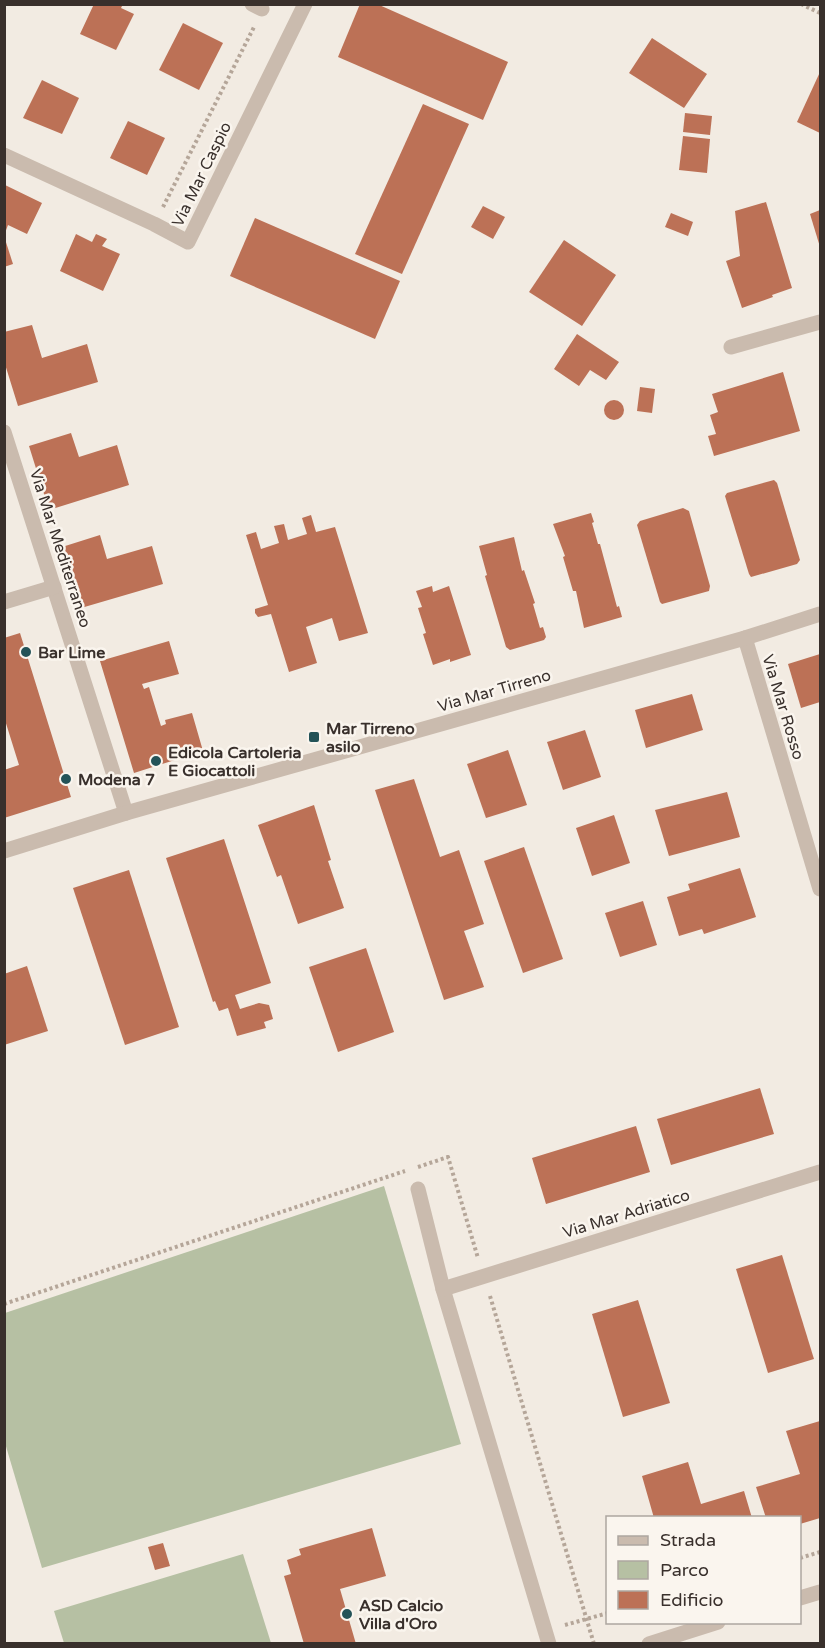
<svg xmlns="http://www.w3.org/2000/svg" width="825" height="1648" viewBox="0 0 825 1648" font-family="'Varela Round',sans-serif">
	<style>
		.green { fill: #b6c0a3 }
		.building { fill: #bc7156 }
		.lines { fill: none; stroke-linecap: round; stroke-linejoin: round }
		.path { stroke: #b5a699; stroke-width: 4; stroke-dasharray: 3 3; stroke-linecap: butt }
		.minor { stroke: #cabbae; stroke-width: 15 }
		.poi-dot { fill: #245358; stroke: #faf5ee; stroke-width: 2 }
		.labels { text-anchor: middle; stroke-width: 5; stroke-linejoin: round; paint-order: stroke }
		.street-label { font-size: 16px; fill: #39302c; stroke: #faf5ee }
		.poi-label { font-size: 16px; font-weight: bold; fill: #39302c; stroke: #faf5ee; text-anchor: start }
	</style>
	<rect width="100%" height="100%" fill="#f2ebe2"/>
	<g class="green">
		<path d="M384,1186L461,1444L42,1568L5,1443V1313Z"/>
		<path d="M243,1554L271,1643H64L54,1611Z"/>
	</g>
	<g class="building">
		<path d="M94,4H123L121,8L134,14L116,50L80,34Z"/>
		<path d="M360,4H377L508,62L483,120L338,57Z"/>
		<path d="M183,23L223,43L199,90L159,70Z"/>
		<path d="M652,38L707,74L684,108L629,73Z"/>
		<path d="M820,72V133L797,122Z"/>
		<path d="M42,80L79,98L62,134L23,118Z"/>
		<path d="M423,104L469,124L402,274L355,254Z"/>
		<path d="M685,113L712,116L710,135L683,132Z"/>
		<path d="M128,121L165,138L147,175L110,158Z"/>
		<path d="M683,136L710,139L707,173L679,170Z"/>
		<path d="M5,185L42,203L27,234L8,225L5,233Z"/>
		<path d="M766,202L792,288L772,295L773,297L742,308L726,261L740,256L735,211Z"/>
		<path d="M483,206L505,217L493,239L471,227Z"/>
		<path d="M820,210V247L810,214Z"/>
		<path d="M671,213L693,222L688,236L665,227Z"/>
		<path d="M255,218L400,281L375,339L230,276Z"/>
		<path d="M76,234L92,242L96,234L107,239L102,246L120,254L103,291L60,271Z"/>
		<path d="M4,236L13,264L4,267Z"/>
		<path d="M564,240L616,275L582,326L529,292Z"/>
		<path d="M32,325L42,358L87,344L98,382L18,406L4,361V332Z"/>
		<path d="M577,334L619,362L606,380L590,370L579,386L554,369Z"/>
		<path d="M783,372L800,431L714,456L708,436L716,434L710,415L718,412L712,394Z"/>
		<path d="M640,387L655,389L652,413L637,411Z"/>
		<circle cx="614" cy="410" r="10"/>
		<path d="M71,433L79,457L117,445L129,485L49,510L29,446Z"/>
		<path d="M774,480L777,483L800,560L797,564L751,577L749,574L725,496L727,493Z"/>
		<path d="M683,508L689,511L710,586L709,591L662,604L660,602L637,525L640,521Z"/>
		<path d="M591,513L594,522L592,523L598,544H600L617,607L619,606L622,617L584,628L576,591H573L563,557L565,556L553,524Z"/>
		<path d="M311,515L316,532L335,527L368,633L339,641L332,618L306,627L317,663L289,672L271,614L258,617L255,613V609L268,605L246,535L256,532L261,549L279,543L274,526L284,524L288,540L307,534L302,518Z"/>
		<path d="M100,535L107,559L152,546L163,584L81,608L62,547Z"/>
		<path d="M514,537L522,571L524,570L535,603L533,604L540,628L543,627L546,637L544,640L510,650L506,647L485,576L487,575L479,546Z"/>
		<path d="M432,586L433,592L449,586L471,655L450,662V659L433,665L423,634L426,633L418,608L422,607L416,591Z"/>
		<path d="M20,633L71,797L4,818V770L19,765L4,717V638Z"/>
		<path d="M169,641L179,674L142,684L144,689L149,687L161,726L166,724L165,720L192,713L203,751L134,773L100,661Z"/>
		<path d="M820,654V702L801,708L788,664Z"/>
		<path d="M692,694L703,730L646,748L635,710Z"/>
		<path d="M585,730L601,777L563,790L547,742Z"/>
		<path d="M508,750L527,805L486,818L467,764Z"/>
		<path d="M414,779L440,857L459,850L484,924L464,931L484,987L444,1000L375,790Z"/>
		<path d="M727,792L740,837L669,856L655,810Z"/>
		<path d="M314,805L331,860L328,861L344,908L298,924L281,875L277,877L258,825Z"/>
		<path d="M614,815L630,863L592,876L576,828Z"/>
		<path d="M224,839L271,983L235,995L240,1009L259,1003L269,1005L273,1019L264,1022L266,1028L237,1036L228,1008L219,1011L215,1001L213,1002L166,858Z"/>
		<path d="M524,847L563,959L523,973L484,861Z"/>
		<path d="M740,868L756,917L704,934L702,929L679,936L667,897L690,890L688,884Z"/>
		<path d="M129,870L179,1027L125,1045L73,888Z"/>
		<path d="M643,901L657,945L620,957L605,913Z"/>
		<path d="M366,948L394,1032L338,1052L309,967Z"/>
		<path d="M27,966L48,1031L4,1045V974Z"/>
		<path d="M760,1088L774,1134L671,1165L657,1119Z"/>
		<path d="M636,1126L650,1172L546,1204L532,1158Z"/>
		<path d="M782,1255L814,1359L768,1373L736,1269Z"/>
		<path d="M638,1300L670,1403L623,1417L592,1314Z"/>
		<path d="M820,1421V1518L800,1524V1518H766L756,1487L800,1474L786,1431Z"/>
		<path d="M688,1462L701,1504L744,1491L752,1518H654L642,1476Z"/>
		<path d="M372,1528L386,1576L340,1589L356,1644H304L284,1576L291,1574L287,1560L301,1555L299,1549Z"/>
		<path d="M163,1543L170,1566L155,1570L148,1547Z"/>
	</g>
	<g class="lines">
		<g class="path">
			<path d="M801,4L820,13"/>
			<path d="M163,207L254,27"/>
			<path d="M418,1167L448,1157L478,1258"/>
			<path d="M490,1296L594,1644"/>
			<path d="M4,1304L405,1171"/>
			<path d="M800,1558L820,1552"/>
			<path d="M565,1625L608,1613"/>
		</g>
		<g class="minor">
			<path d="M252,4L262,9"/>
			<path d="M4,155L154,224L188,242L305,4"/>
			<path d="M731,347L820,322"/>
			<path d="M4,432L126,813"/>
			<path d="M4,602L54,587"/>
			<path d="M745,638L820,889"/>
			<path d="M4,851L126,813L745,638L820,614"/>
			<path d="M418,1189L443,1289L549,1644"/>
			<path d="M443,1289L820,1172"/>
			<path d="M800,1598L820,1592"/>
			<path d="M649,1644L718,1622"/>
		</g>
	</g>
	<g class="poi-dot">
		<circle cx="26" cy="652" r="6"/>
		<rect x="308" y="731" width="12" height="12" rx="3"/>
		<circle cx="156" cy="761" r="6"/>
		<circle cx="66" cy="779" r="6"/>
		<circle cx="347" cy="1614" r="6"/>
	</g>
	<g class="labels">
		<g class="street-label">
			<text transform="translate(201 174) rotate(-64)" y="6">Via Mar Caspio</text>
			<text transform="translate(61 548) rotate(72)" y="6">Via Mar Mediterraneo</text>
			<text transform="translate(494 690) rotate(-16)" y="6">Via Mar Tirreno</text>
			<text transform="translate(784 707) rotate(73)" y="6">Via Mar Rosso</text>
			<text transform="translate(626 1213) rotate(-17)" y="6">Via Mar Adriatico</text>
		</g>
		<g class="poi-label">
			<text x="38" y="658">Bar Lime</text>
			<text x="326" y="734">Mar Tirreno<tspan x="326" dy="18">asilo</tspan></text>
			<text x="168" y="758">Edicola Cartoleria<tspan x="168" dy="18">E Giocattoli</tspan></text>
			<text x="78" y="785">Modena 7</text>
			<text x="359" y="1611">ASD Calcio<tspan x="359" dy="18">Villa d'Oro</tspan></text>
		</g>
	</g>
	<rect width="825" height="1648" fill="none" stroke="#39302c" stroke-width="12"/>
	<rect x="606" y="1516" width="195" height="108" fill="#faf5ee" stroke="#ada6a0" stroke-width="1.5"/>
	<rect x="618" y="1536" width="30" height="9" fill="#cabbae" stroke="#ada6a0" stroke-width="1.5"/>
	<text x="660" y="1546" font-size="18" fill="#39302c">Strada</text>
	<rect x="618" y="1561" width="30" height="18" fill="#b6c0a3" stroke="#ada6a0" stroke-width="1.5"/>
	<text x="660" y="1576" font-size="18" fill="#39302c">Parco</text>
	<rect x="618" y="1591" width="30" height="18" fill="#bc7156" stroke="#ada6a0" stroke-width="1.5"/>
	<text x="660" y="1606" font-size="18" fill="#39302c">Edificio</text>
</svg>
